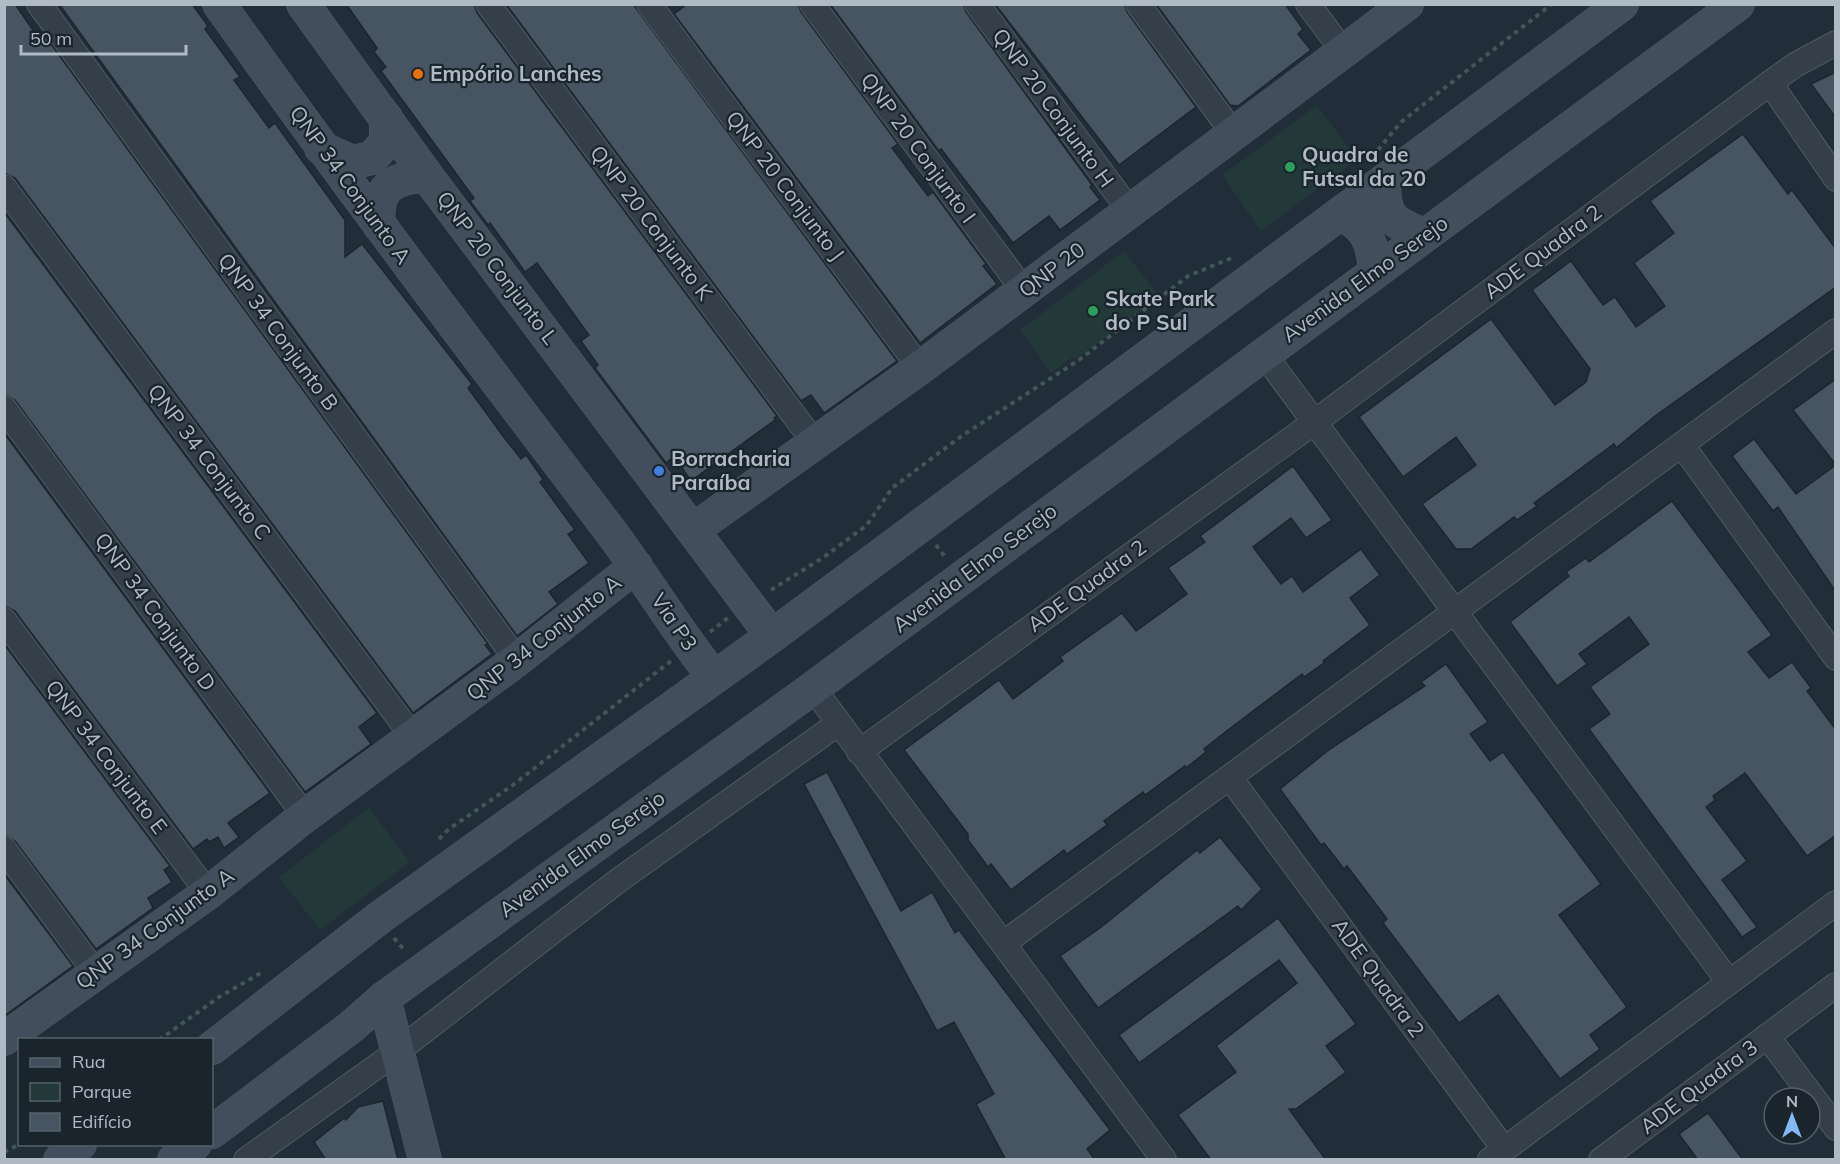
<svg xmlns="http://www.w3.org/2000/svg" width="1840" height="1164" viewBox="0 0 1840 1164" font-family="Mulish,sans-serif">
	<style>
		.green { fill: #233939 }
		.building { fill: #475562; stroke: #1c262f; stroke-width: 1.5 }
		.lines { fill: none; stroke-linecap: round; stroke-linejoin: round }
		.street-casing { stroke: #505a63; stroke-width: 26 }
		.secondary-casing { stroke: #505a63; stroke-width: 34 }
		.path { stroke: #415657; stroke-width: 4; stroke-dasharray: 4.5 4.5; stroke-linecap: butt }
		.street { stroke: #353f49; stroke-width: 24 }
		.secondary { stroke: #434e5c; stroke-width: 33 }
		.food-dot { fill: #e8710a; stroke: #1a242d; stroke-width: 2 }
		.leisure-dot { fill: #2e9e5b; stroke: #1a242d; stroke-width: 2 }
		.shop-dot { fill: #3f7fe0; stroke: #1a242d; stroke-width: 2 }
		.labels { text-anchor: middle; stroke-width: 4.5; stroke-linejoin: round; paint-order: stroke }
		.poi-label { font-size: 21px; font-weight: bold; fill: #b0bac5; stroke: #1a242d; text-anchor: start }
		.street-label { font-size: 21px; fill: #b0bac5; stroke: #1a242d }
	</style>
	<rect width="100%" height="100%" fill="#212d38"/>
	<g class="green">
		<path d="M1317,105L1357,159L1261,231L1222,175Z"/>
		<path d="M1124,251L1160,297L1076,359L1073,357L1051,373L1020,330Z"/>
		<path d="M369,808L410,862L320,930L279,877Z"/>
	</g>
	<g class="building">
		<path d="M4,4H15L37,36L43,33L488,644L485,645L492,654L413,713L15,178L4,173Z"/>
		<path d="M59,4H192L208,26L205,29L240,77L234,80L269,128L275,123L345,220V257L362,244L472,384L468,388L503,436L521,459L526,455L543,479L540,482L575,530L568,534L589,563L549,592L558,604L517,636Z"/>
		<path d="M346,4H474L477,13L777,416L774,418L775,420L691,481L674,456L666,463L595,368L598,365L581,341L589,335L537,263L525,272L490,223L488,225L470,201L474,198L381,71L386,67L374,52L377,48Z"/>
		<path d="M506,4H633L897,361L824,413L811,395L801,401Z"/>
		<path d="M687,4H798L801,12L898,144L892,148L928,196L933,192L986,264L983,266L997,284L920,343L674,14Z"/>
		<path d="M830,4H963L966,12L1092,185L1090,187L1100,200L1060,230L1049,216L1013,243L941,149L939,151Z"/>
		<path d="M995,4H1124L1127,12L1196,107L1119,165Z"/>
		<path d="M1156,4H1285L1303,29L1298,34L1311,50L1238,106L1230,105Z"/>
		<path d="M1836,72V118L1811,84Z"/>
		<path d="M1743,134L1788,194L1792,190L1836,249V287L1655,416L1616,448L1614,444L1534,503L1537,506L1517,520L1514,517L1471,549H1456L1422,504L1476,465L1456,437L1403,477L1359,417L1491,319L1555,405L1586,382L1590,369L1532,290L1571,261L1603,305L1615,297L1636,327L1665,306L1634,263L1674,233L1650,201Z"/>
		<path d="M4,212L377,713L359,727L371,744L305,792L15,400L4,394Z"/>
		<path d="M1836,379V465L1793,410Z"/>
		<path d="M4,433L270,793L228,823L239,837L224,848L218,837L209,842L207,839L193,849L15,611L4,606Z"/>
		<path d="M1754,439L1796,494L1836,465V592L1778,507L1773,511L1732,456Z"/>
		<path d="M1293,466L1332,520L1306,538L1291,518L1253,547L1281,584L1292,576L1303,592L1361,549L1380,575L1350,598L1370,625L1323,661L1324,663L1304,677L1302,674L1224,733L1204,749L1206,752L1186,768L1185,766L1145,795L1143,792L1104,821L1107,825L1067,854L1064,850L1011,890L991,864L988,867L968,840V834L904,750L999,680L1013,699L1063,661L1060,657L1122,613L1136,631L1187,594L1168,568L1205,542L1200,536Z"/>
		<path d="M1672,501L1772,635L1748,652L1769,678L1792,662L1811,688L1807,691L1836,730V835L1807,856L1745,773L1713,796L1715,800L1706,807L1747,861L1722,880L1757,927L1742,937L1589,729L1610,714L1590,687L1649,644L1629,617L1579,654L1587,664L1557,686L1510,622L1569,576L1566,572L1586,558L1589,562Z"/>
		<path d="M4,644L170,866L164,870L172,882L148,898L153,908L96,949L15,841L4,835Z"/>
		<path d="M1446,664L1488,722L1470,734L1490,761L1503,752L1601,884L1559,915L1627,1007L1590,1035L1600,1049L1560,1079L1498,995L1459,1023L1383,923L1387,919L1347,866L1344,869L1324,843L1321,845L1280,789L1330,749L1425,686L1421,682Z"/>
		<path d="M827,772L901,911L932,892L955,933L959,930L1110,1130L1087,1149L1095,1160H1006L976,1104L994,1094L954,1022L937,1031L804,784Z"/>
		<path d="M1220,837L1262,889L1241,910L1238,906L1098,1008L1060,956L1100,928L1197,850L1200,853Z"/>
		<path d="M4,874L73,966L4,1016Z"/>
		<path d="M1278,918L1356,1024L1326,1046L1346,1072L1296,1109H1289L1326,1160H1211L1178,1115L1236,1072L1216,1046L1297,983L1279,960L1139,1063L1119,1035Z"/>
		<path d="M383,1101L398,1160H326L314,1142L344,1118L346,1120L358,1107Z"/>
		<path d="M1708,1113L1715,1122L1743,1160H1698L1679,1134Z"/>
	</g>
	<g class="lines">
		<defs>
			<g id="street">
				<path d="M39,4L517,660"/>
				<path d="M488,4L814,442"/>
				<path d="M649,4L920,368"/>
				<path d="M812,4L1024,291"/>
				<path d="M977,4L1130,211"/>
				<path d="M1138,4L1233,133"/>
				<path d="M1308,4L1343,51"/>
				<path d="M1770,83L1836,179"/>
				<path d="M4,187L413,737"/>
				<path d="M1264,354L1729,982"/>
				<path d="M4,408L305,816"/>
				<path d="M1682,445L1836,658"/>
				<path d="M4,620L208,893"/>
				<path d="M813,688L1164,1160"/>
				<path d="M859,752L1316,421L1770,83L1795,65L1836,43"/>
				<path d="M1231,779L1504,1149"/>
				<path d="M4,849L95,972"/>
				<path d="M1004,943L1836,331"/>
				<path d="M1767,1036L1836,1128"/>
				<path d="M246,1160L398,1051L619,880L839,723"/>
				<path d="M1490,1160L1836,903"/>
				<path d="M1601,1160L1836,985"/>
			</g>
			<g id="secondary">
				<path d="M219,4C346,183 478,357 611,532C646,579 676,630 713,676"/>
				<path d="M303,4L427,176L772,636"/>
				<path d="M321,148L353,162L372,158L386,142V118"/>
				<path d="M1384,181C1384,217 1391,222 1424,235"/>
				<path d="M1340,214C1367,225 1373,244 1375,272"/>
				<path d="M379,225C375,189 392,177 427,176"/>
				<path d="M693,530L920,368L1407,4"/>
				<path d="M384,998L425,1160"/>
				<path d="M4,1039L208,893L305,816L517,660L636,566"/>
				<path d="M212,1048L379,918L772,636L1622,4"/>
				<path d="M212,1132L351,1027L384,998L813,688L1738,4"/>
				<path d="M60,1160L80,1144"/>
				<path d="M174,1160L195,1144"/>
			</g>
		</defs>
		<use href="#street" class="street-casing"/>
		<use href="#secondary" class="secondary-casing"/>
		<g class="path">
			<path d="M1378,150L1401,122L1552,4"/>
			<path d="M936,545L946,558"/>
			<path d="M771,590L824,557L867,525L892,488L963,435L1079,360L1188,276L1234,257"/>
			<path d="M710,632L728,618"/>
			<path d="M439,839L449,829L513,785L671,661"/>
			<path d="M394,938L405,951"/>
			<path d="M159,1040L219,997L264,971"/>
			<path d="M4,1152L20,1144"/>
		</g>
		<use href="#street" class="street"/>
		<use href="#secondary" class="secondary"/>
	</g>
	<circle class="food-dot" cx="418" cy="74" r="6"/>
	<g class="leisure-dot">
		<circle cx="1290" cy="167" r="6"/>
		<circle cx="1093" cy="311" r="6"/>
	</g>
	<circle class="shop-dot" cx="659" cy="471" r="6"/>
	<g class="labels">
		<g class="poi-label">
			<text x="430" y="81">Empório Lanches</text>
			<text x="1302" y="162">Quadra de<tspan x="1302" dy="24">Futsal da 20</tspan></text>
			<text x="1105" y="306">Skate Park<tspan x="1105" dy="24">do P Sul</tspan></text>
			<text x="671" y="466">Borracharia<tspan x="671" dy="24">Paraíba</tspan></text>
		</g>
		<g class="street-label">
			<text transform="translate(1053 108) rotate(54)" y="7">QNP 20 Conjunto H</text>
			<text transform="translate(918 148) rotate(54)" y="7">QNP 20 Conjunto I</text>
			<text transform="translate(350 185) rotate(54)" y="7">QNP 34 Conjunto A</text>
			<text transform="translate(785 186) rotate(53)" y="7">QNP 20 Conjunto J</text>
			<text transform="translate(651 223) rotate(53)" y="7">QNP 20 Conjunto K</text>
			<text transform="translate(1543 252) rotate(-37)" y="7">ADE Quadra 2</text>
			<text transform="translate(497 268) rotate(53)" y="7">QNP 20 Conjunto L</text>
			<text transform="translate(1052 270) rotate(-37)" y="7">QNP 20</text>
			<text transform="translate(1365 279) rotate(-36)" y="7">Avenida Elmo Serejo</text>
			<text transform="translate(278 332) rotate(54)" y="7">QNP 34 Conjunto B</text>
			<text transform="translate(209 462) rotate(53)" y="7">QNP 34 Conjunto C</text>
			<text transform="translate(975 568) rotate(-37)" y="7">Avenida Elmo Serejo</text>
			<text transform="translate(1087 586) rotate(-36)" y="7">ADE Quadra 2</text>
			<text transform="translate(155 612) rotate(54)" y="7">QNP 34 Conjunto D</text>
			<text transform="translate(674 622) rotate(56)" y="7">Via P3</text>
			<text transform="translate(544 638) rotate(-38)" y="7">QNP 34 Conjunto A</text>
			<text transform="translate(106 757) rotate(53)" y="7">QNP 34 Conjunto E</text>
			<text transform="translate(582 854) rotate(-36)" y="7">Avenida Elmo Serejo</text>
			<text transform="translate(155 929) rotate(-36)" y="7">QNP 34 Conjunto A</text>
			<text transform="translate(1378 978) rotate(54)" y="7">ADE Quadra 2</text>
			<text transform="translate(1699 1087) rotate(-37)" y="7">ADE Quadra 3</text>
		</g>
	</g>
	<rect width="1840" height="1164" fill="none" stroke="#b0bac5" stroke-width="12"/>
	<rect x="18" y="1038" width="195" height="108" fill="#1a242d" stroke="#56606a" stroke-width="1.5"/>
	<rect x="30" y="1058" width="30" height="9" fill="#434e5c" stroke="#56606a" stroke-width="1.5"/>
	<text x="72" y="1068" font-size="18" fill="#b0bac5">Rua</text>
	<rect x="30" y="1083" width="30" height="18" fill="#233939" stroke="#56606a" stroke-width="1.5"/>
	<text x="72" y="1098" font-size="18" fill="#b0bac5">Parque</text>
	<rect x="30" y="1113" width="30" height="18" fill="#475562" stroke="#56606a" stroke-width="1.5"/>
	<text x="72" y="1128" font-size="18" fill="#b0bac5">Edifício</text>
	<g transform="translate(1792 1116)"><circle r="28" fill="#1a242d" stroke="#56606a" stroke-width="1.5"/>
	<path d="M0-4.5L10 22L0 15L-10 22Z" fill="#84b9f5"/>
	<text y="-9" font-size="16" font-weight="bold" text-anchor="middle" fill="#b0bac5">N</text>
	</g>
	<path d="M21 45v9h165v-9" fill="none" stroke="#b0bac5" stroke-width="3"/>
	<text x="30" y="45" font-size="18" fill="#b0bac5" stroke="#1a242d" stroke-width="4.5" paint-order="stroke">50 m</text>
</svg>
